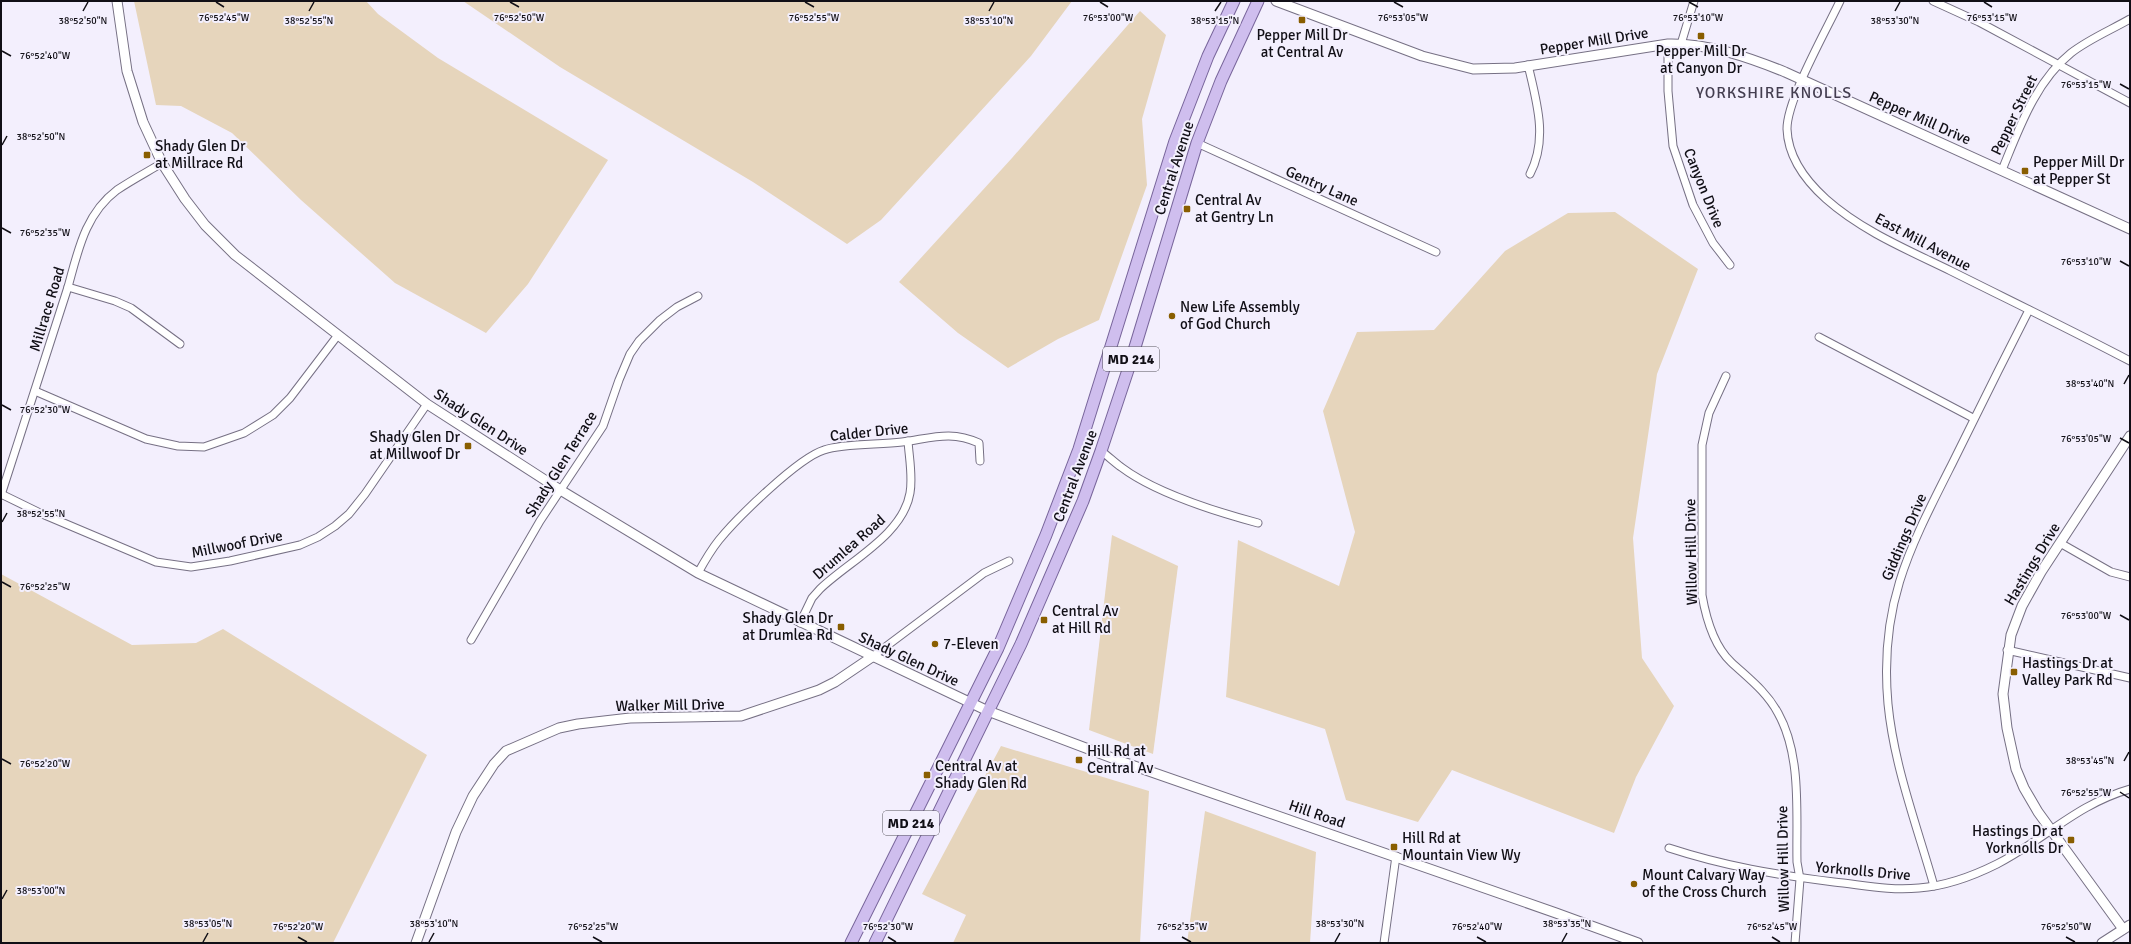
<svg xmlns="http://www.w3.org/2000/svg" width="2131" height="944" viewBox="0 0 2131 944" font-family="Signika,sans-serif">
	<style>
		.green { fill: #e6d5bc }
		.lines { fill: none; stroke-linecap: round; stroke-linejoin: round }
		.minor-casing { stroke: #767084; stroke-width: 9 }
		.tertiary-casing { stroke: #767084; stroke-width: 11 }
		.primary-casing { stroke: #78659b; stroke-width: 13 }
		.minor { stroke: #fff; stroke-width: 7 }
		.tertiary { stroke: #fff; stroke-width: 9 }
		.primary { stroke: #cfbeee; stroke-width: 11 }
		.ticks { fill: none; stroke: #110f16; stroke-width: 1.5 }
		.poi-dot { fill: #895e00; stroke: #f3effd; stroke-width: 1.5 }
		.labels { text-anchor: middle; stroke-width: 4; stroke-linejoin: round; paint-order: stroke }
		.shield { fill: #f3effd; stroke: #55525b; stroke-width: 1 }
		.shield-label { font-size: 14px; font-weight: bold; fill: #110f16 }
		.poi-label { font-size: 15px; fill: #110f16; stroke: #f3effd; text-anchor: start }
		.street-label { font-size: 15px; fill: #110f16; stroke: #f3effd }
		.neighbourhood-label { font-size: 16px; letter-spacing: 1px; fill: #443e50; stroke: #f3effd }
		.ticks-label { font-size: 10px; text-anchor: middle; fill: #110f16; stroke: #f3effd; stroke-width: 4; stroke-linejoin: round; paint-order: stroke }
	</style>
	<rect width="100%" height="100%" fill="#f3effd"/>
	<g class="green">
		<path d="M134,1H366L378,14L438,58L608,160L528,284L486,333L395,283L301,200L232,133L181,106L156,105Z"/>
		<path d="M463,1H1072L1031,56L881,220L847,244L753,182L560,67Z"/>
		<path d="M1140,11L1166,35L1142,119L1147,185L1099,320L1058,339L1008,368L958,333L899,282L1012,158Z"/>
		<path d="M1615,212L1698,269L1657,374L1633,538L1642,658L1674,706L1636,777L1614,833L1452,770L1418,822L1346,800L1325,729L1226,697L1238,540L1339,586L1355,532L1323,411L1357,332L1434,330L1505,251L1568,213Z"/>
		<path d="M1112,535L1178,566L1153,754L1089,730Z"/>
		<path d="M1,574L132,645L196,643L223,629L427,755L333,943H1Z"/>
		<path d="M1001,746L1149,791L1140,943H953L966,915L922,894Z"/>
		<path d="M1205,811L1316,852L1310,943H1187Z"/>
	</g>
	<g class="lines">
		<defs>
			<g id="minor">
				<path d="M1840,1C1826,31 1787,99 1787,129C1788,157 1806,181 1826,199C1862,231 1908,250 1951,271C2011,301 2071,330 2130,361"/>
				<path d="M1933,1L1979,22L2130,103"/>
				<path d="M1668,44V91L1673,146L1693,205L1713,243L1730,265"/>
				<path d="M1681,44L1694,1"/>
				<path d="M1528,65C1537,103 1548,139 1530,174"/>
				<path d="M1197,143L1436,252"/>
				<path d="M2002,170C2019,129 2035,82 2071,53C2089,39 2111,30 2130,19"/>
				<path d="M68,287L115,301L131,308L180,344"/>
				<path d="M1819,337L1973,418"/>
				<path d="M1726,376L1709,413L1702,445V595C1706,618 1713,645 1731,662C1748,678 1766,691 1778,713C1802,756 1796,814 1797,862L1800,879L1795,943"/>
				<path d="M35,391L146,439L178,446L204,447L244,433L273,415L290,398L338,335"/>
				<path d="M1101,451C1108,456 1114,462 1121,467C1154,492 1217,512 1258,523"/>
				<path d="M1,494L40,513L156,562L191,567L230,561L300,545L318,537L335,526L349,514L365,494L427,404"/>
				<path d="M1,495L68,287C78,251 85,214 117,190C132,180 147,172 162,163"/>
				<path d="M2060,543L2111,572L2130,577"/>
				<path d="M698,573C704,562 711,550 719,540C737,518 798,458 824,450C844,443 880,445 902,442C932,438 951,430 979,443L980,461"/>
				<path d="M800,623L812,598L820,589C849,561 903,535 910,493C913,476 909,457 908,441"/>
				<path d="M471,640L540,521L603,426L619,380L630,354L639,341L660,320L677,307L698,296"/>
				<path d="M2007,650L2130,678"/>
				<path d="M872,657L984,573L1009,561"/>
				<path d="M1669,848C1724,866 1777,875 1834,882C1863,885 1890,891 1919,888C1945,886 1973,876 1997,864C2044,840 2077,804 2130,789"/>
				<path d="M1934,886C1917,826 1894,766 1888,704C1879,605 1909,549 1952,464C1977,413 2003,361 2029,310"/>
				<path d="M1384,943L1396,856"/>
			</g>
			<g id="tertiary">
				<path d="M117,1L127,71L143,122L162,163L185,199L205,225L235,255L427,404L562,491L698,573L988,711L1120,761L1556,913L1638,943"/>
				<path d="M1276,1L1422,56L1473,69L1515,68L1668,44C1708,43 1748,57 1785,72L2130,229"/>
				<path d="M2123,929L2038,812L2024,788L2016,769L2007,728L2003,694L2011,635L2022,606L2041,572L2130,436"/>
				<path d="M416,943L456,832L473,796L494,764L506,751L559,728L578,724L630,718L741,716L819,690L835,682L872,657"/>
				<path d="M2102,943L2130,925"/>
			</g>
			<g id="primary">
				<path d="M851,943L998,648L1046,535L1079,449L1175,141L1208,56L1234,1"/>
				<path d="M875,943L1021,644L1083,501L1101,451L1129,367L1197,143L1221,81L1258,1"/>
			</g>
		</defs>
		<use href="#minor" class="minor-casing"/>
		<use href="#tertiary" class="tertiary-casing"/>
		<use href="#primary" class="primary-casing"/>
		<use href="#minor" class="minor"/>
		<use href="#tertiary" class="tertiary"/>
		<use href="#primary" class="primary"/>
	</g>
	<path class="ticks" d="M216,2L224,7M510,2L519,7M805,2L814,7M1100,2L1108,7M1394,2L1403,7M1689,2L1698,7M1984,2L1992,7M83,11L88,2M309,11L314,2M989,11L994,2M1215,11L1221,2M1895,11L1900,2M2,51L11,56M2120,84L2129,89M2,145L7,136M2,228L11,233M2120,261L2129,266M2124,384L2129,375M2,405L11,410M2120,438L2129,443M2,522L7,513M2,582L11,587M2120,615L2129,620M2,759L11,764M2124,761L2129,752M2120,792L2129,798M2,899L7,890M298,937L307,942M593,937L602,942M888,937L896,942M1182,937L1191,942M1477,937L1486,942M1772,937L1780,942M2066,937L2075,942M203,942L208,933M429,942L434,933M1335,942L1340,933M1562,942L1567,933"/>
	<g class="poi-dot">
		<rect x="1298" y="16" width="8" height="8" rx="2"/>
		<rect x="1697" y="32" width="8" height="8" rx="2"/>
		<rect x="143" y="151" width="8" height="8" rx="2"/>
		<rect x="2021" y="167" width="8" height="8" rx="2"/>
		<rect x="1183" y="205" width="8" height="8" rx="2"/>
		<circle cx="1172" cy="316" r="4"/>
		<rect x="464" y="442" width="8" height="8" rx="2"/>
		<rect x="1040" y="616" width="8" height="8" rx="2"/>
		<rect x="837" y="623" width="8" height="8" rx="2"/>
		<circle cx="935" cy="644" r="4"/>
		<rect x="2010" y="668" width="8" height="8" rx="2"/>
		<rect x="1075" y="756" width="8" height="8" rx="2"/>
		<rect x="923" y="771" width="8" height="8" rx="2"/>
		<rect x="2067" y="836" width="8" height="8" rx="2"/>
		<rect x="1390" y="843" width="8" height="8" rx="2"/>
		<circle cx="1634" cy="884" r="4"/>
	</g>
	<g class="labels">
		<g class="shield">
			<rect x="1103" y="347" width="56" height="24" rx="3"/>
			<rect x="883" y="811" width="56" height="24" rx="3"/>
		</g>
		<g class="shield-label">
			<text x="1131" y="364">MD 214</text>
			<text x="911" y="828">MD 214</text>
		</g>
		<g class="poi-label">
			<text x="1302" y="40" text-anchor="middle">Pepper Mill Dr<tspan x="1302" dy="17">at Central Av</tspan></text>
			<text x="1701" y="56" text-anchor="middle">Pepper Mill Dr<tspan x="1701" dy="17">at Canyon Dr</tspan></text>
			<text x="155" y="151">Shady Glen Dr<tspan x="155" dy="17">at Millrace Rd</tspan></text>
			<text x="2033" y="167">Pepper Mill Dr<tspan x="2033" dy="17">at Pepper St</tspan></text>
			<text x="1195" y="205">Central Av<tspan x="1195" dy="17">at Gentry Ln</tspan></text>
			<text x="1180" y="312">New Life Assembly<tspan x="1180" dy="17">of God Church</tspan></text>
			<text x="460" y="442" text-anchor="end">Shady Glen Dr<tspan x="460" dy="17">at Millwoof Dr</tspan></text>
			<text x="1052" y="616">Central Av<tspan x="1052" dy="17">at Hill Rd</tspan></text>
			<text x="833" y="623" text-anchor="end">Shady Glen Dr<tspan x="833" dy="17">at Drumlea Rd</tspan></text>
			<text x="943" y="649">7-Eleven</text>
			<text x="2022" y="668">Hastings Dr at<tspan x="2022" dy="17">Valley Park Rd</tspan></text>
			<text x="1087" y="756">Hill Rd at<tspan x="1087" dy="17">Central Av</tspan></text>
			<text x="935" y="771">Central Av at<tspan x="935" dy="17">Shady Glen Rd</tspan></text>
			<text x="2063" y="836" text-anchor="end">Hastings Dr at<tspan x="2063" dy="17">Yorknolls Dr</tspan></text>
			<text x="1402" y="843">Hill Rd at<tspan x="1402" dy="17">Mountain View Wy</tspan></text>
			<text x="1642" y="880">Mount Calvary Way<tspan x="1642" dy="17">of the Cross Church</tspan></text>
		</g>
		<g class="street-label">
			<text transform="translate(1594 41) rotate(-9)" y="5">Pepper Mill Drive</text>
			<text transform="translate(2014 115) rotate(-64)" y="5">Pepper Street</text>
			<text transform="translate(1920 118) rotate(24)" y="5">Pepper Mill Drive</text>
			<text transform="translate(1174 168) rotate(-72)" y="5">Central Avenue</text>
			<text transform="translate(1322 186) rotate(24)" y="5">Gentry Lane</text>
			<text transform="translate(1704 188) rotate(68)" y="5">Canyon Drive</text>
			<text transform="translate(1923 242) rotate(28)" y="5">East Mill Avenue</text>
			<text transform="translate(47 309) rotate(-73)" y="5">Millrace Road</text>
			<text transform="translate(481 422) rotate(33)" y="5">Shady Glen Drive</text>
			<text transform="translate(869 432) rotate(-6)" y="5">Calder Drive</text>
			<text transform="translate(561 464) rotate(-58)" y="5">Shady Glen Terrace</text>
			<text transform="translate(1075 476) rotate(-69)" y="5">Central Avenue</text>
			<text transform="translate(1904 537) rotate(-67)" y="5">Giddings Drive</text>
			<text transform="translate(237 544) rotate(-11)" y="5">Millwoof Drive</text>
			<text transform="translate(849 547) rotate(-41)" y="5">Drumlea Road</text>
			<text transform="translate(1691 552) rotate(-91)" y="5">Willow Hill Drive</text>
			<text transform="translate(2032 564) rotate(-59)" y="5">Hastings Drive</text>
			<text transform="translate(909 659) rotate(25)" y="5">Shady Glen Drive</text>
			<text transform="translate(670 705) rotate(-1)" y="5">Walker Mill Drive</text>
			<text transform="translate(1317 814) rotate(19)" y="5">Hill Road</text>
			<text transform="translate(1783 859) rotate(-91)" y="5">Willow Hill Drive</text>
			<text transform="translate(1863 871) rotate(5)" y="5">Yorknolls Drive</text>
		</g>
		<g class="neighbourhood-label">
			<text x="1774" y="98">YORKSHIRE KNOLLS</text>
		</g>
	</g>
	<g class="ticks-label">
		<text x="224" y="21">76°52'45"W</text>
		<text x="519" y="21">76°52'50"W</text>
		<text x="814" y="21">76°52'55"W</text>
		<text x="1108" y="21">76°53'00"W</text>
		<text x="1403" y="21">76°53'05"W</text>
		<text x="1698" y="21">76°53'10"W</text>
		<text x="1992" y="21">76°53'15"W</text>
		<text x="989" y="24">38°53'10"N</text>
		<text x="1215" y="24">38°53'15"N</text>
		<text x="1895" y="24">38°53'30"N</text>
		<text x="83" y="24">38°52'50"N</text>
		<text x="309" y="24">38°52'55"N</text>
		<text x="45" y="59">76°52'40"W</text>
		<text x="2086" y="88">76°53'15"W</text>
		<text x="41" y="140">38°52'50"N</text>
		<text x="45" y="236">76°52'35"W</text>
		<text x="2086" y="265">76°53'10"W</text>
		<text x="2090" y="387">38°53'40"N</text>
		<text x="45" y="413">76°52'30"W</text>
		<text x="2086" y="442">76°53'05"W</text>
		<text x="41" y="517">38°52'55"N</text>
		<text x="45" y="590">76°52'25"W</text>
		<text x="2086" y="619">76°53'00"W</text>
		<text x="2090" y="764">38°53'45"N</text>
		<text x="45" y="767">76°52'20"W</text>
		<text x="2086" y="796">76°52'55"W</text>
		<text x="41" y="894">38°53'00"N</text>
		<text x="208" y="927">38°53'05"N</text>
		<text x="434" y="927">38°53'10"N</text>
		<text x="1340" y="927">38°53'30"N</text>
		<text x="1567" y="927">38°53'35"N</text>
		<text x="298" y="930">76°52'20"W</text>
		<text x="593" y="930">76°52'25"W</text>
		<text x="888" y="930">76°52'30"W</text>
		<text x="1182" y="930">76°52'35"W</text>
		<text x="1477" y="930">76°52'40"W</text>
		<text x="1772" y="930">76°52'45"W</text>
		<text x="2066" y="930">76°52'50"W</text>
	</g>
	<rect width="2131" height="944" fill="none" stroke="#110f16" stroke-width="4"/>
</svg>
